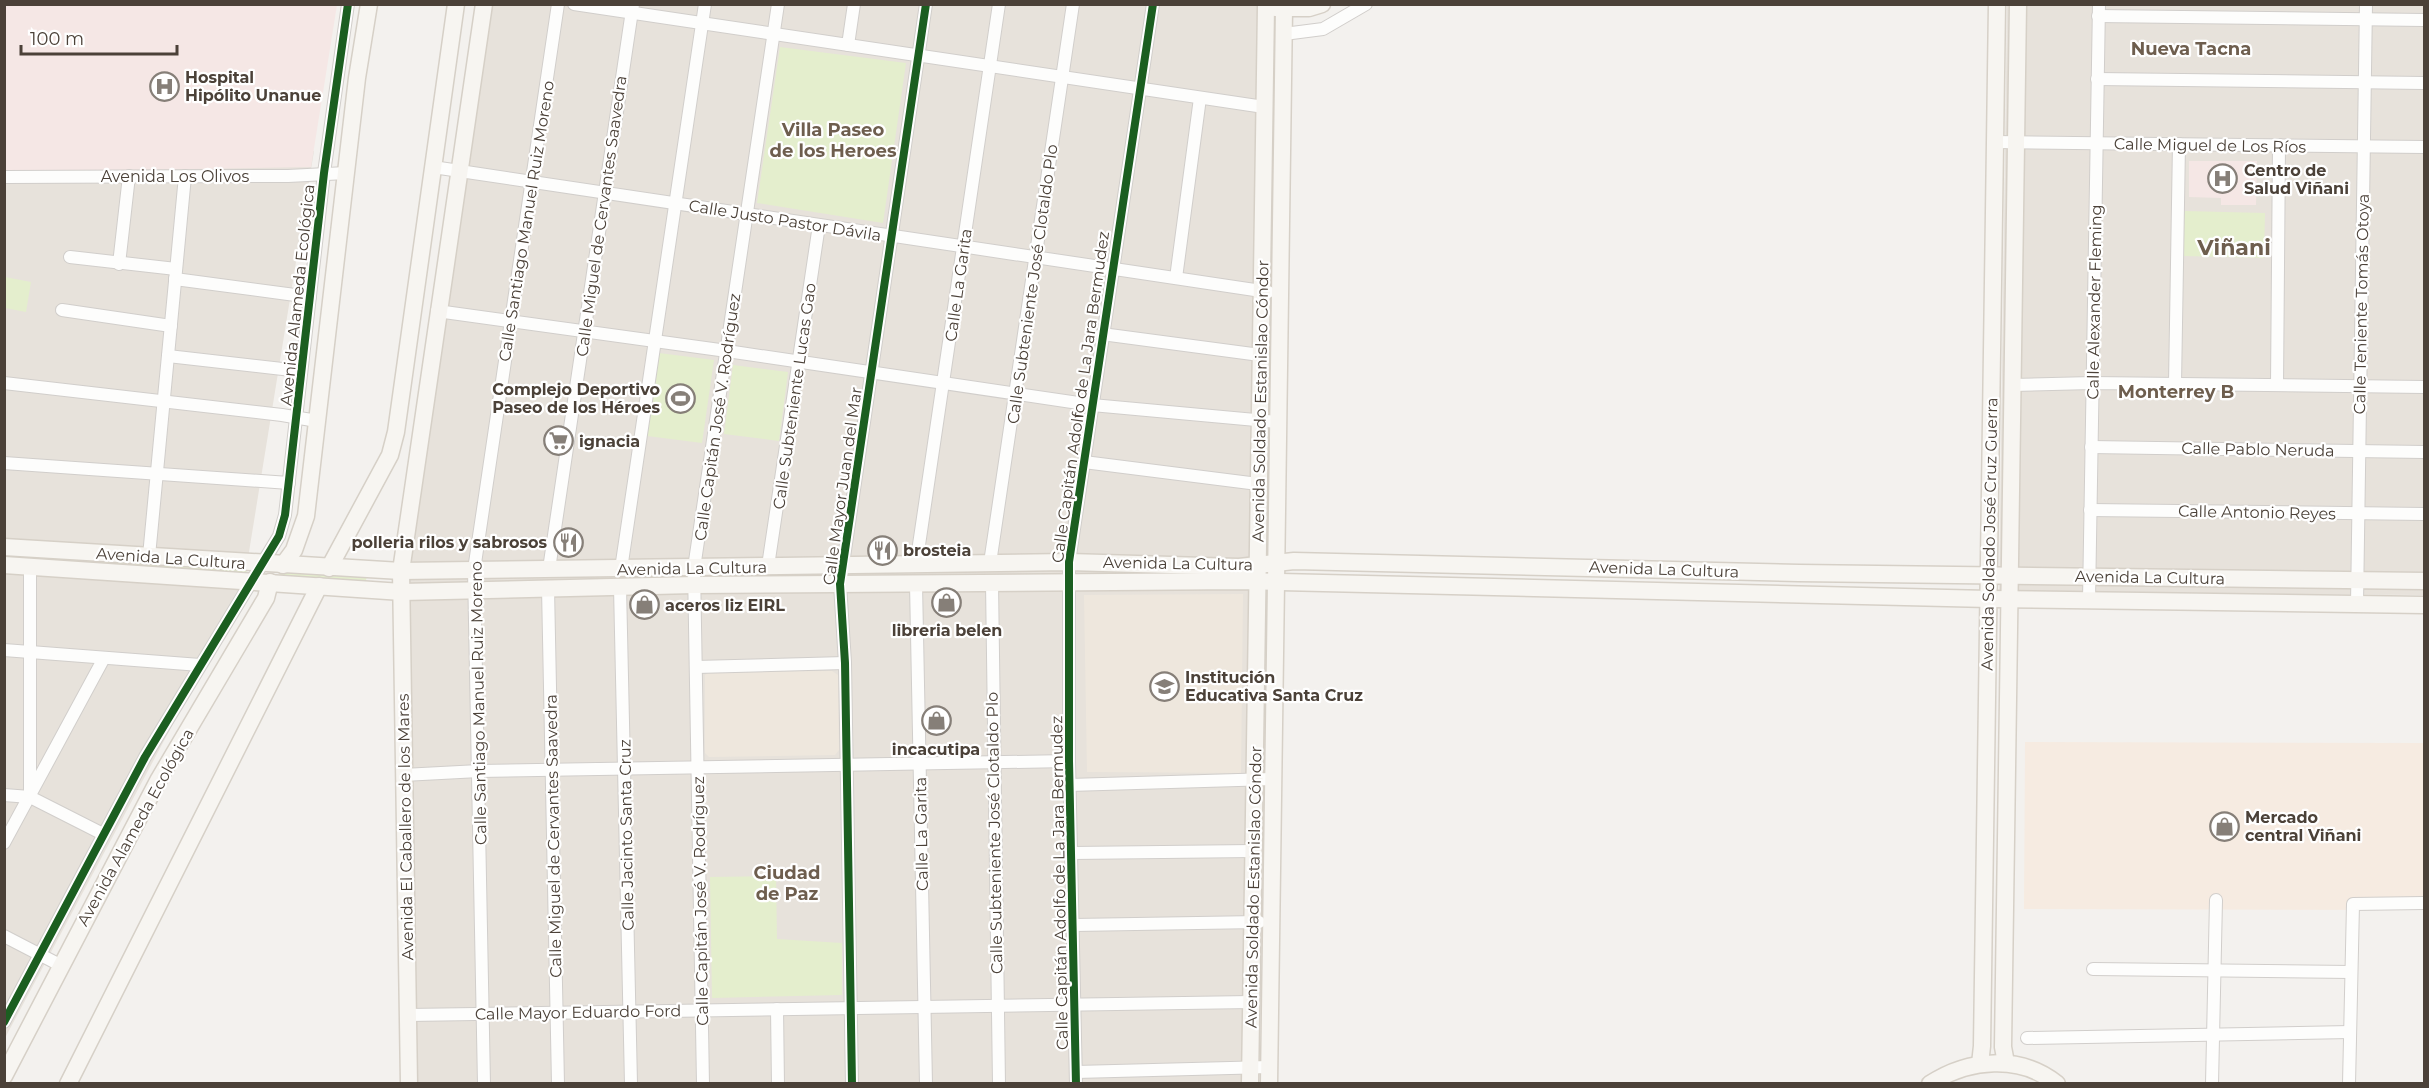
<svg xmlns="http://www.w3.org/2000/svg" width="2429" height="1088" viewBox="0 0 2429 1088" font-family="Montserrat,sans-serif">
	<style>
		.residential { fill: #e7e2db }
		.commercial { fill: #f6ebe1 }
		.education { fill: #eee7dd }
		.medical { fill: #f5e7e5 }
		.green { fill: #e4eecd }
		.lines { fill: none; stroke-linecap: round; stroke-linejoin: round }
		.street-casing { stroke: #d1cecb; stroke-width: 14 }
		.secondary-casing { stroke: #d6d0c7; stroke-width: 19 }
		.street { stroke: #fdfdfc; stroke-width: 12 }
		.secondary { stroke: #f7f5f1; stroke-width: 16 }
		.cycleway-casing { stroke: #fff; stroke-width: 11 }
		.cycleway { stroke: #1b5e20; stroke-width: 8 }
		.labels { text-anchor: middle; stroke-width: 4.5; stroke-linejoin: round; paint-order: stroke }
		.poi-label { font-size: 16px; font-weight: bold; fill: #4b4138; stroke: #fff; text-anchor: start }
		.street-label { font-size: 16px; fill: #4b4138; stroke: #fff }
		.neighbourhood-label { font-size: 18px; font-weight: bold; fill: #6e5e4e; stroke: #fff }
		.district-label { font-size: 22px; font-weight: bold; fill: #6e5e4e; stroke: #fff }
	</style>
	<rect width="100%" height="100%" fill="#f3f1ee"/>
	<g class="residential">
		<path d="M492,5H1281L1259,1083L417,1084L409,555Z"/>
		<path d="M2007,5H2424V595L1999,593Z"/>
		<path d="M314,151L242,595L5,1038V165Z"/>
	</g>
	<path class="commercial" d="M2025,742L2424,743V910L2024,909Z"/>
	<g class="education">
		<path d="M1243,594L1241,773L1087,772L1084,595Z"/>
		<path d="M832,671L838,675L839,750L835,755L709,757L705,753V675L709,672Z"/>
	</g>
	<g class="medical">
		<path d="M4,5H337L311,167L5,172Z"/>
		<path d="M2189,161H2257L2256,205H2221V198L2189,197Z"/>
	</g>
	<g class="green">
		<path d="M780,47L906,63L883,223L757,203Z"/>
		<path d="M2184,211L2265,213L2264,258L2183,256Z"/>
		<path d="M5,277L31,282L26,312L5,308Z"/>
		<path d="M659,353L714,360L702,443L647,436Z"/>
		<path d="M733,365L788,372L779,441L724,434Z"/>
		<path d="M4,551L247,567L246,576L5,561Z"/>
		<path d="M280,570L367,576L365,584L279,578Z"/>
		<path d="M776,876L777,939L842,943V995L712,998L710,877Z"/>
	</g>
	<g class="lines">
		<defs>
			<g id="street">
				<path d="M574,4L1264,107"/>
				<path d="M2098,16L2424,20"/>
				<path d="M1284,34L1323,29L1366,4"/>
				<path d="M848,45L854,4"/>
				<path d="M2097,79L2424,83"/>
				<path d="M1995,142L2424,147"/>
				<path d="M433,167L1268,292"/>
				<path d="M4,177L288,176L346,173"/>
				<path d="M70,257L176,269"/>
				<path d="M119,264L129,176"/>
				<path d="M1176,278L1200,98"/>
				<path d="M175,279L310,297"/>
				<path d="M62,310L171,326"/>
				<path d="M437,311L727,351L1092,405L1278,422"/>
				<path d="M1102,334L1260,355"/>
				<path d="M168,356L300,371"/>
				<path d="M4,383L282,415L317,421"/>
				<path d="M2175,384L2179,144"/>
				<path d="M2013,385L2092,383L2424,387"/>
				<path d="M2277,385L2279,145"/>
				<path d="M2091,447L2424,452"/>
				<path d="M1084,462L1258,484"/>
				<path d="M4,463L289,483"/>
				<path d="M2090,510L2424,514"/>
				<path d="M149,556L185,176"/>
				<path d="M990,563L1073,4"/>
				<path d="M916,565L999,4"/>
				<path d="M768,566L819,225"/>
				<path d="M549,569L633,4"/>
				<path d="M621,569L705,4"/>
				<path d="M992,583L999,1084"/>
				<path d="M916,584L926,1084"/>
				<path d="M620,587L631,1084"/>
				<path d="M548,588L558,1084"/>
				<path d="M2089,600L2099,4"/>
				<path d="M2357,604L2366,4"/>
				<path d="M4,650L200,665"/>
				<path d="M696,667L845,663"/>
				<path d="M403,775L479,771L1069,761"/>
				<path d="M1069,785L1273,779"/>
				<path d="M4,795L30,797L103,834"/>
				<path d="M30,797V566"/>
				<path d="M4,843L104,658"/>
				<path d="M1072,853L1253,851"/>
				<path d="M1074,925L1259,922"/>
				<path d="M4,936L60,965"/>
				<path d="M2093,969L2351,972"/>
				<path d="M777,1009L778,1084"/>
				<path d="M408,1015L1251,1002"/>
				<path d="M4,1022L145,757L279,536L285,515L324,173L348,4"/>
				<path d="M2027,1038L2350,1032"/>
				<path d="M1076,1072L1269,1067"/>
				<path d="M484,1084L474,570L558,4"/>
				<path d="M703,1084L694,568L778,4"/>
				<path d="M852,1084L845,663L840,584L926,4"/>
				<path d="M1076,1084L1069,761V562L1153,4"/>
				<path d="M2212,1084L2216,900"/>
				<path d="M2349,1084L2353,904L2424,903"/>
			</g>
			<g id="secondary">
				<path d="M1275,8H1309L1322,4"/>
				<path d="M4,547L401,571L1069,562L1239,567L1294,561L1799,573L2424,581"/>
				<path d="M4,565L402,592L694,585L1242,581L1989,599L2424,605"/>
				<path d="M283,565L294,550L306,516L357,78L369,4"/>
				<path d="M329,568L390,455L396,432L456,4"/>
				<path d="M2006,1063L2003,1047L2018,4"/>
				<path d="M1980,1064L1982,1046L1997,4"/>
				<path d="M4,1076L159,779L266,598L270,582"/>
				<path d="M68,1084L319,586"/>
				<path d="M409,1084L401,571L484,4"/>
				<path d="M1250,1084L1266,6"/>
				<path d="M1269,1084L1284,9"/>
				<path d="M1930,1084C1968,1059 2020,1054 2057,1084"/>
			</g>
		</defs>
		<use href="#street" class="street-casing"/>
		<use href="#secondary" class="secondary-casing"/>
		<use href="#street" class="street"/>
		<use href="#secondary" class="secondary"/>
		<defs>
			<g id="cycleway">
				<path d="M4,1022L145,757L279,536L285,515L324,173L348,4"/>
				<path d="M852,1084L845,663L840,584L926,4"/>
				<path d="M1076,1084L1069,761V562L1153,4"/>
			</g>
		</defs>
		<use href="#cycleway" class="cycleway-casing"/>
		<use href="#cycleway" class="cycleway"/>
	</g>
	<defs>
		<symbol id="hospital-ring" viewBox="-11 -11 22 22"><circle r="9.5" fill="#fff" stroke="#867f78" stroke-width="1.5"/><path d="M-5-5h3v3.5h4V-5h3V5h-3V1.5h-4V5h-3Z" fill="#867f78"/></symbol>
		<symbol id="stadium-ring" viewBox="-11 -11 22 22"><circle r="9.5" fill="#fff" stroke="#867f78" stroke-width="1.5"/><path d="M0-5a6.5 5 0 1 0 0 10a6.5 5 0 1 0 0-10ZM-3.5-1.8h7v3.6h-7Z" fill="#867f78"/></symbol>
		<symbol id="supermarket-ring" viewBox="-11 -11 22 22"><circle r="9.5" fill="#fff" stroke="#867f78" stroke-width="1.5"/><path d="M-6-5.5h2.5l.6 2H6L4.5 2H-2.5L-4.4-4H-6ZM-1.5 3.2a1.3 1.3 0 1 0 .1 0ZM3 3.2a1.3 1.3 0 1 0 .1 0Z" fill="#867f78"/></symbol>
		<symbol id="restaurant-ring" viewBox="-11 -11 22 22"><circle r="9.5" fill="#fff" stroke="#867f78" stroke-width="1.5"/><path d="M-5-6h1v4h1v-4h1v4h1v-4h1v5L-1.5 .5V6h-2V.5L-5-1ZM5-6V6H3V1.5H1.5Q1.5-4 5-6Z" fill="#867f78"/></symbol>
		<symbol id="shop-ring" viewBox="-11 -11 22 22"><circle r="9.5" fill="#fff" stroke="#867f78" stroke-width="1.5"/><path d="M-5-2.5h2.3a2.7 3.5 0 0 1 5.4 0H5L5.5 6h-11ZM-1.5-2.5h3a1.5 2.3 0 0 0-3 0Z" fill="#867f78"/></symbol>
		<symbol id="school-ring" viewBox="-11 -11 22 22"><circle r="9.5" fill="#fff" stroke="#867f78" stroke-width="1.5"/><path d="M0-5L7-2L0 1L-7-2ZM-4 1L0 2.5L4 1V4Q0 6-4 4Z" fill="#867f78"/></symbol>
	</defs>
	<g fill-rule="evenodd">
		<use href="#hospital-ring" x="148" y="70" width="33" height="33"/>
		<use href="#hospital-ring" x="2206" y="162" width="33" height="33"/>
		<use href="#stadium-ring" x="664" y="382" width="33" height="33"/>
		<use href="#supermarket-ring" x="542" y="424" width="33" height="33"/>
		<use href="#restaurant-ring" x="552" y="526" width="33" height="33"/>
		<use href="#restaurant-ring" x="866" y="534" width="33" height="33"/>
		<use href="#shop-ring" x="930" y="586" width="33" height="33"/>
		<use href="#shop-ring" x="628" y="588" width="33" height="33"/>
		<use href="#school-ring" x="1148" y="670" width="33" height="33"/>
		<use href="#shop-ring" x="920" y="704" width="33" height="33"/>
		<use href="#shop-ring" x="2208" y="810" width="33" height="33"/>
	</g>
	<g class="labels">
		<g class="poi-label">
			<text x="185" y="83">Hospital<tspan x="185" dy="18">Hipólito Unanue</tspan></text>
			<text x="2244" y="176">Centro de<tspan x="2244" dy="18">Salud Viñani</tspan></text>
			<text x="660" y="395" text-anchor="end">Complejo Deportivo<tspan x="660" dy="18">Paseo de los Héroes</tspan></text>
			<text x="579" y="447">ignacia</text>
			<text x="547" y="548" text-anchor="end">polleria rilos y sabrosos</text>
			<text x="903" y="556">brosteia</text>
			<text x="665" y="611">aceros liz EIRL</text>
			<text x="947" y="636" text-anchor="middle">libreria belen</text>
			<text x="1185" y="683">Institución<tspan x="1185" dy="18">Educativa Santa Cruz</tspan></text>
			<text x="936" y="755" text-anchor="middle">incacutipa</text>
			<text x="2245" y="823">Mercado<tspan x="2245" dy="18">central Viñani</tspan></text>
		</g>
		<g class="street-label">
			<text transform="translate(2210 145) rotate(1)" y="6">Calle Miguel de Los Ríos</text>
			<text x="175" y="182">Avenida Los Olivos</text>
			<text transform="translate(601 216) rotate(-82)" y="6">Calle Miguel de Cervantes Saavedra</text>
			<text transform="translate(785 220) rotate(9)" y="6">Calle Justo Pastor Dávila</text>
			<text transform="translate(526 221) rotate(-81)" y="6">Calle Santiago Manuel Ruiz Moreno</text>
			<text transform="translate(1032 284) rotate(-82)" y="6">Calle Subteniente José Clotaldo Plo</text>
			<text transform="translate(958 285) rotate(-82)" y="6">Calle La Garita</text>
			<text transform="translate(297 295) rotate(-84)" y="6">Avenida Alameda Ecológica</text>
			<text transform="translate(2094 302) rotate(-89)" y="6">Calle Alexander Fleming</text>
			<text transform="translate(2361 304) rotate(-89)" y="6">Calle Teniente Tomás Otoya</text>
			<text transform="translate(794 396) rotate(-82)" y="6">Calle Subteniente Lucas Gao</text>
			<text transform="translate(1080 397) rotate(-82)" y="6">Calle Capitán Adolfo de La Jara Bermudez</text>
			<text transform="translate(1260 401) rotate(-89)" y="6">Avenida Soldado Estanislao Cóndor</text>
			<text transform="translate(717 417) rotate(-82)" y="6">Calle Capitán José V. Rodríguez</text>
			<text transform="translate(2258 449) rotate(1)" y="6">Calle Pablo Neruda</text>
			<text transform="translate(842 486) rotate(-82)" y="6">Calle Mayor Juan del Mar</text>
			<text transform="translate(2257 512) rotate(1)" y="6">Calle Antonio Reyes</text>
			<text transform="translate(1989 534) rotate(-89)" y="6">Avenida Soldado José Cruz Guerra</text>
			<text transform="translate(171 558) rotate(4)" y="6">Avenida La Cultura</text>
			<text transform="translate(1178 563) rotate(1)" y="6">Avenida La Cultura</text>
			<text transform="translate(692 568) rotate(-1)" y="6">Avenida La Cultura</text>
			<text transform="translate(1664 569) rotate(2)" y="6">Avenida La Cultura</text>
			<text transform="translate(2150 577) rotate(1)" y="6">Avenida La Cultura</text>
			<text transform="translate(478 703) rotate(-91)" y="6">Calle Santiago Manuel Ruiz Moreno</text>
			<text transform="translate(135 827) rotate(-61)" y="6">Avenida Alameda Ecológica</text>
			<text transform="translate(405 827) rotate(-91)" y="6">Avenida El Caballero de los Mares</text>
			<text transform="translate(994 833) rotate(-91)" y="6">Calle Subteniente José Clotaldo Plo</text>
			<text transform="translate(921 834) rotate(-91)" y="6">Calle La Garita</text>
			<text transform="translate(626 835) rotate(-91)" y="6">Calle Jacinto Santa Cruz</text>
			<text transform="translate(553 836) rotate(-91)" y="6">Calle Miguel de Cervantes Saavedra</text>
			<text transform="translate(1059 883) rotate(-91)" y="6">Calle Capitán Adolfo de La Jara Bermudez</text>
			<text transform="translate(1253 887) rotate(-89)" y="6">Avenida Soldado Estanislao Cóndor</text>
			<text transform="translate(700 901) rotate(-91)" y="6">Calle Capitán José V. Rodríguez</text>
			<text transform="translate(578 1012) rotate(-1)" y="6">Calle Mayor Eduardo Ford</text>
		</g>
		<g class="neighbourhood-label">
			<text x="2191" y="55">Nueva Tacna</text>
			<text x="833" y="136">Villa Paseo<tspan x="833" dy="21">de los Heroes</tspan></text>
			<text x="2176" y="398">Monterrey B</text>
			<text x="787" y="879">Ciudad<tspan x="787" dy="21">de Paz</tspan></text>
		</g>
		<g class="district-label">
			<text x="2234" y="255">Viñani</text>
		</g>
	</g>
	<rect width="2429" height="1088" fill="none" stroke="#4b4138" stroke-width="12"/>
	<path d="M21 45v9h156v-9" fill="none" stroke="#4b4138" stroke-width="3"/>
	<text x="30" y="45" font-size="18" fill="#4b4138" stroke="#ffffff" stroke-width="4.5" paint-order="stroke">100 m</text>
</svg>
